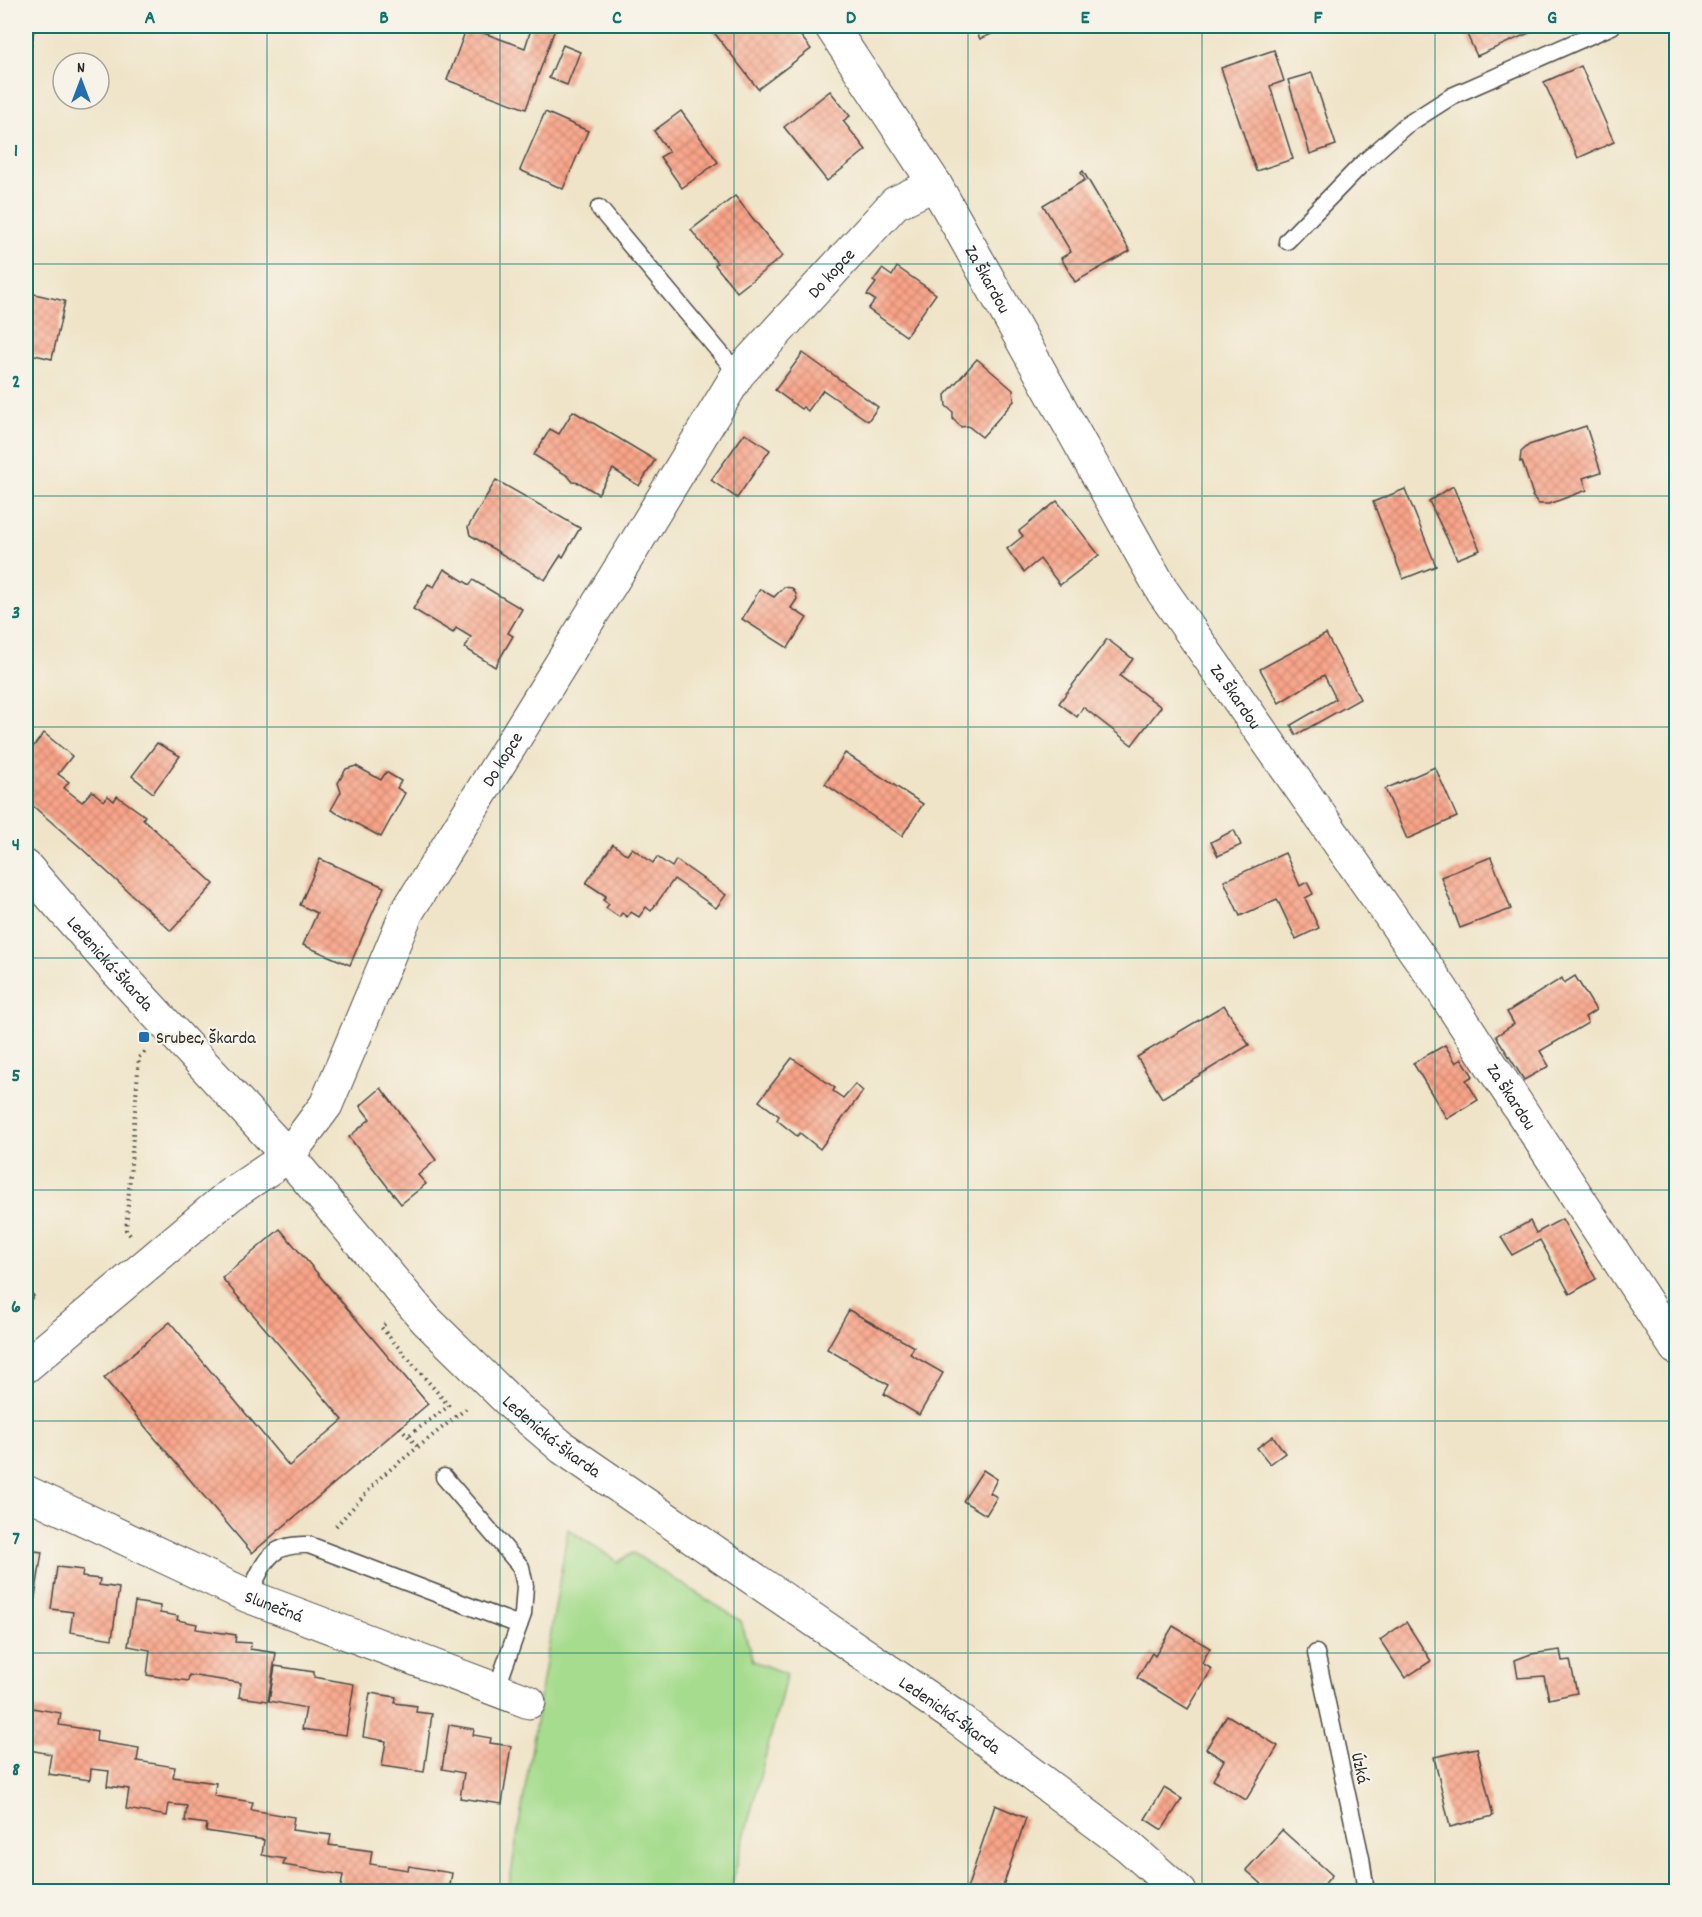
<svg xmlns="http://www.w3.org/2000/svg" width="1702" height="1917" viewBox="0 0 1702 1917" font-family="Dekko,sans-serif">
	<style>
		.grass { fill: #a5dc8d; stroke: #68845c; stroke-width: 1.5 }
		.building { fill: url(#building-cross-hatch) }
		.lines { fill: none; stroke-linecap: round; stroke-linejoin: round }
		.lane-casing { stroke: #484743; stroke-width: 19 }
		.street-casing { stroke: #484743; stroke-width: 35 }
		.secondary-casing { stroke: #484743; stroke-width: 35 }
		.path { stroke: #484743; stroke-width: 4; stroke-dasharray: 1.5 4.5; stroke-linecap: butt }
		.lane { stroke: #fff; stroke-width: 16 }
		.street { stroke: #fff; stroke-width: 33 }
		.secondary { stroke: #fff; stroke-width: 33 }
		.grid { fill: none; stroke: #0f766e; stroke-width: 1.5; stroke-opacity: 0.55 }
		.poi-dot { fill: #1f6fb2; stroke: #f7f3e8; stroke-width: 2 }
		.labels { text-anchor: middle; stroke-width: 4.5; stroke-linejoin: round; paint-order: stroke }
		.street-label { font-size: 18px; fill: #2b2b2b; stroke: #f7f3e8 }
		.poi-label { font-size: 18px; fill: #2b2b2b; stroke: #f7f3e8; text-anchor: start }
		.neatline { fill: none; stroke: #0f766e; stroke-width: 2 }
		.grid-label { font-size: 20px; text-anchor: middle; font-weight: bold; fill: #0f766e }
	</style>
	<defs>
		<pattern id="building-cross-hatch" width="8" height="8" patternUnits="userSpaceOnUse" patternTransform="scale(1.5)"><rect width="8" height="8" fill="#f9a488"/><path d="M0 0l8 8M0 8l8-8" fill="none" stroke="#ca866f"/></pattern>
	</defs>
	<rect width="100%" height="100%" fill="#f7f3e8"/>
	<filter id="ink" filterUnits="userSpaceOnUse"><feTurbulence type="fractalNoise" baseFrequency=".0167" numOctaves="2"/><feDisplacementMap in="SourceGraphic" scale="12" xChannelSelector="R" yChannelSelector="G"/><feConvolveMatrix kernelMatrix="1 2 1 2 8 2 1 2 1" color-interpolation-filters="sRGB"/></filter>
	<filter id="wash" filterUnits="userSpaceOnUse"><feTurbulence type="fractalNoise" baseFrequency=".008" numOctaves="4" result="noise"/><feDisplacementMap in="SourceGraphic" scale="24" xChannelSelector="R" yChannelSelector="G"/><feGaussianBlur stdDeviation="1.35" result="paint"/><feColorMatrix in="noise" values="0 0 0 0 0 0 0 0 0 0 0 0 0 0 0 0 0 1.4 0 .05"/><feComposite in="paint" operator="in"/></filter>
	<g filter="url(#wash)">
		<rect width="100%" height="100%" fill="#efe4c8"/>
		<path class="grass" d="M568,1529L618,1562L633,1553L741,1621L753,1661L787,1674L730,1891L508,1892Z"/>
		<g id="blocks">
			<g class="building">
				<path d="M532,26H556L526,109L447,80L467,27L525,48Z"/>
				<path d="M709,26H793L811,49L758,89Z"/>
				<path d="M965,26H1010L980,39L974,26L967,29Z"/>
				<path d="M1463,26H1537L1538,29L1477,56Z"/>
				<path d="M26,28L34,29L27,78H26Z"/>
				<path d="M563,45L580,52L567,85L549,78Z"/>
				<path d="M1274,50L1284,81L1270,86L1293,159L1256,171L1221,68Z"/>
				<path d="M1581,66L1614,142L1578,158L1544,82Z"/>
				<path d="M1312,73L1336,145L1310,154L1288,80Z"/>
				<path d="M830,91L850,116L843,121L866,150L827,181L784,127Z"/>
				<path d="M681,111L718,162L682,188L660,157L669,152L654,131Z"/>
				<path d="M545,112L588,131L563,189L520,170Z"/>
				<path d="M1083,171L1130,251L1075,282L1061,258L1071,252L1043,205L1085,180L1081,173Z"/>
				<path d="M735,196L783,256L737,292L715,265L717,263L691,230Z"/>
				<path d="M897,267L936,294L906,336L868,309L875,300L867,295L876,283L873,281L882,269L892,276Z"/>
				<path d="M26,292L65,301L52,359L26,353Z"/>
				<path d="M803,353L878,407L868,421L823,390L808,411L803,407L801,409L775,390Z"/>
				<path d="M977,359L1013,390L1014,401L982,437L968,426L961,427L953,419V412L946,406L945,395Z"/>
				<path d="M573,411L655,460L639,486L613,469L598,494L580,483L573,482L568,476L534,455L550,429L559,434Z"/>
				<path d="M1586,426L1601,472L1583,478L1587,490L1549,504H1539L1532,496L1533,495L1522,461L1520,462L1521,452L1529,445Z"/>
				<path d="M745,433L770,450L737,498L711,480Z"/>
				<path d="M496,480L580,528L563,557L561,555L545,580L470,535L468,527Z"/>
				<path d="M1453,486L1480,550L1457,559L1429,501Z"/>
				<path d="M1405,489L1436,566L1403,579L1373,502Z"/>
				<path d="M1057,501L1099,555L1060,585L1040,559L1024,572L1007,549L1023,536L1019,531Z"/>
				<path d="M444,569L470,585L473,580L522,609L508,633L513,636L495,667L465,648L471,637L456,628L453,633L413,609L428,584L434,587Z"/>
				<path d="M784,587L792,588L796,594L797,599L791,608L807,618L788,648L742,619L760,589L774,597Z"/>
				<path d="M1326,634L1360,699L1296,735L1291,725L1336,699L1324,675L1279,703L1260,669Z"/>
				<path d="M1107,639L1133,659L1120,676L1161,707L1132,745L1083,707L1077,717L1059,703Z"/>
				<path d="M44,733L72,756L58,774L69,782L64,788L82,802L92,791L104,801L108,796L114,801L117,796L145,816L143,819L214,884L171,931L79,846L26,800V749L29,752Z"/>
				<path d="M157,743L180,756L153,793L132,776Z"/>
				<path d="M845,753L923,804L902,836L825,784Z"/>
				<path d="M356,766L381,780L386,772L401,781L397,788L405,793L381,837L331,810L341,792L338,783L346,769Z"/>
				<path d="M1435,767L1457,817L1407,839L1385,789Z"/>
				<path d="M1234,830L1241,845L1218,856L1211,842Z"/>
				<path d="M613,844L627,855L632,848L653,863L657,857L672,867L676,860L726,895L716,908L674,879L651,911L646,907L639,917L631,912L627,917L622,913L619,917L606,908L609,904L603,900L606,896L586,883Z"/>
				<path d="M1285,853L1300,886L1307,882L1313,894L1305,898L1319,928L1296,939L1277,899L1240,916L1224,881Z"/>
				<path d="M1491,857L1511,909L1460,928L1441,877Z"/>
				<path d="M320,859L384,887L350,965L303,945L317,913L300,905Z"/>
				<path d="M1575,976L1596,1010L1585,1017L1588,1023L1540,1051L1549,1066L1524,1080L1496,1036L1514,1024L1507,1012L1562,978L1564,983Z"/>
				<path d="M1224,1005L1249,1045L1162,1098L1137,1057Z"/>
				<path d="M1445,1045L1456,1063L1462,1059L1473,1076L1466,1080L1478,1100L1447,1119L1413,1063Z"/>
				<path d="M792,1058L835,1088L833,1091L843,1098L855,1084L863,1091L820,1149L800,1133L797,1136L777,1120L779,1116L759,1101Z"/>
				<path d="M381,1088L436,1160L418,1175L426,1184L401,1204L349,1137L370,1119L360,1106Z"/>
				<path d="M1562,1219L1596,1279L1570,1294L1540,1240L1512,1255L1501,1237L1530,1221L1536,1233Z"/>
				<path d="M280,1229L428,1404L252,1553L104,1378L170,1322L289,1466L343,1420L222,1278Z"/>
				<path d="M26,1287L34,1296L26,1305Z"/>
				<path d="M849,1310L914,1347L910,1354L943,1373L919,1415L884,1394L889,1385L827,1349Z"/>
				<path d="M1273,1436L1285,1453L1270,1464L1257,1448Z"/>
				<path d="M983,1470L997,1479L990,1493L997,1497L986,1515L963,1501Z"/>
				<path d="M26,1550L42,1552L33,1610L26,1609Z"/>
				<path d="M57,1567L83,1570L82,1577L100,1579L99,1585L119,1588L112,1639L70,1632L73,1612L51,1609Z"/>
				<path d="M135,1602L160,1606V1613L178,1616L177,1620L197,1624L196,1629L236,1635L235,1642L251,1643L250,1649L276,1653L268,1701L239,1697L241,1683L189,1675L188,1681L147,1675L150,1650L128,1646Z"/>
				<path d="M1406,1622L1431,1661L1405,1678L1380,1640Z"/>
				<path d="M1173,1626L1210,1648L1202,1663L1212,1669L1188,1709L1137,1678L1152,1653L1155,1656Z"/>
				<path d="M1560,1650L1562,1661L1570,1660L1577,1693L1549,1699L1544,1676L1518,1678L1515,1660L1531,1654Z"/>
				<path d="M275,1666L314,1672V1677L354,1684L346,1735L302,1729L306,1708L269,1701Z"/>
				<path d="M370,1693L396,1697L395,1703L417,1706L416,1712L432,1714L424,1772L382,1766L386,1741L363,1737Z"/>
				<path d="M26,1707L61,1713L59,1725L97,1731L96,1741L139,1748L137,1761L175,1767L173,1777L216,1783L214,1796L253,1802L251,1810L294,1817L292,1830L331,1835L329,1845L372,1851L370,1864L408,1870L409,1866L452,1873L450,1885L481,1892H340L343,1875L283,1865L285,1859L262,1855L264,1840L206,1831L207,1824L185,1821L187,1806L169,1804L167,1816L126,1809L129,1789L107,1786L109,1771L91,1769L90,1780L48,1774L51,1754L29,1750L31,1736L26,1735Z"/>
				<path d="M1227,1715L1278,1746L1246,1800L1213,1780L1224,1760L1206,1749Z"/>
				<path d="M449,1725L474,1729L473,1735L491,1738L490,1743L511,1746L502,1804L460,1798L464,1773L442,1769Z"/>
				<path d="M1477,1748L1493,1816L1450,1827L1434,1757Z"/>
				<path d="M1164,1788L1182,1799L1162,1830L1145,1819Z"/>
				<path d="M995,1805L1026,1818L1001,1892H966Z"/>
				<path d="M1282,1830L1332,1875L1318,1892H1271L1246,1870Z"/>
				<path d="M850,1883L875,1891V1892H847Z"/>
				<path d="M1502,1885L1503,1892H1477V1890Z"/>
			</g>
		</g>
	</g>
	<g filter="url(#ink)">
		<use href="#blocks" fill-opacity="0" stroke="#484743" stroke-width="1.5"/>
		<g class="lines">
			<defs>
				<g id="lane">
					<path d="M599,208L738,374"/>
					<path d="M1287,241L1360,166L1405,126L1452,96L1612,26"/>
					<path d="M444,1477L521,1567L525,1586L523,1614L496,1690"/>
					<path d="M248,1596C265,1563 267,1543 309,1545L519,1625"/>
					<path d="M1316,1653L1361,1858L1366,1892"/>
				</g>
				<g id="street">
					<path id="s1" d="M831,26L935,184L1163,592L1441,988L1676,1348"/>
					<path id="s2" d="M26,1366L230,1195L288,1156L326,1105L407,912L631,551L738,374L895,203L935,184"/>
					<path id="s3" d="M26,1492L248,1596L529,1702"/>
				</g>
				<g id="secondary">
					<path id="s4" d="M26,867L113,967L288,1156L426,1320L514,1406L563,1448L954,1716L1127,1845L1180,1892"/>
				</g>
			</defs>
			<use href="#lane" class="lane-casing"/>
			<use href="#street" class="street-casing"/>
			<use href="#secondary" class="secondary-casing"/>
			<g class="path">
				<path d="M130,1235L126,1230L139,1057L145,1052"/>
				<path d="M385,1324L381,1327L449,1406L408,1436"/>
				<path d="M400,1427L418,1447"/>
				<path d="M336,1526L382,1476L468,1407"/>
			</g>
			<use href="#lane" class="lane"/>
			<use href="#street" class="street"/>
			<use href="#secondary" class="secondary"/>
		</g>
	</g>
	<path class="grid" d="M267,26V1892M500,26V1892M734,26V1892M968,26V1892M1202,26V1892M1435,26V1892M26,264H1676M26,496H1676M26,727H1676M26,958H1676M26,1190H1676M26,1421H1676M26,1653H1676"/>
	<rect class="poi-dot" x="138" y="1031" width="12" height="12" rx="3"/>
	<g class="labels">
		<g class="street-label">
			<text dy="6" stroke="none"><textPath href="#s2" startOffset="1378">Do kopce</textPath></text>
			<text dy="6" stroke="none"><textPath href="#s1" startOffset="298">Za Škardou</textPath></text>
			<text dy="6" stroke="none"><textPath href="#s1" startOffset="784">Za Škardou</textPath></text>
			<text dy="6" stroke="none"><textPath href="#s2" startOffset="789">Do kopce</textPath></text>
			<text dy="6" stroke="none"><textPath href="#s4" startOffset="128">Ledenická-Škarda</textPath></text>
			<text dy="6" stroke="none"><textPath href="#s1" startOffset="1270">Za Škardou</textPath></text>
			<text dy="6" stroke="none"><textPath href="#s4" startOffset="776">Ledenická-Škarda</textPath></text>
			<text dy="6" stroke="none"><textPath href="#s3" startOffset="273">Slunečná</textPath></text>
			<text dy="6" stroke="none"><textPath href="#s4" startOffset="1262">Ledenická-Škarda</textPath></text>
			<text transform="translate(1361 1768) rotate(78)" y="6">Úzká</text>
		</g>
		<g class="poi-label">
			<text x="156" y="1043">Srubec, Škarda</text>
		</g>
	</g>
	<rect width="1702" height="1917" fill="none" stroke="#f7f3e8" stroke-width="66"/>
	<g transform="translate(81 81)"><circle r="28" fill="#f7f3e8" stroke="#a5a39c" stroke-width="1.5"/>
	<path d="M0-4.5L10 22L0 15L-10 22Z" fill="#1f6fb2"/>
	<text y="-9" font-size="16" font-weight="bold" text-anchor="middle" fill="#2b2b2b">N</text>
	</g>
	<rect x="33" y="33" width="1636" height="1851" class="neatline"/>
	<g class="grid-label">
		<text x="150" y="23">A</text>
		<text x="384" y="23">B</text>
		<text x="617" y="23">C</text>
		<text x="851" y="23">D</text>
		<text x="1085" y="23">E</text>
		<text x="1318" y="23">F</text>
		<text x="1552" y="23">G</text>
		<text x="16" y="156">1</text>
		<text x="16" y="387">2</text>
		<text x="16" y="618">3</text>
		<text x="16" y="850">4</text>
		<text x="16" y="1081">5</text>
		<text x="16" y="1312">6</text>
		<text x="16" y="1544">7</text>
		<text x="16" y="1775">8</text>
	</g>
</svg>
